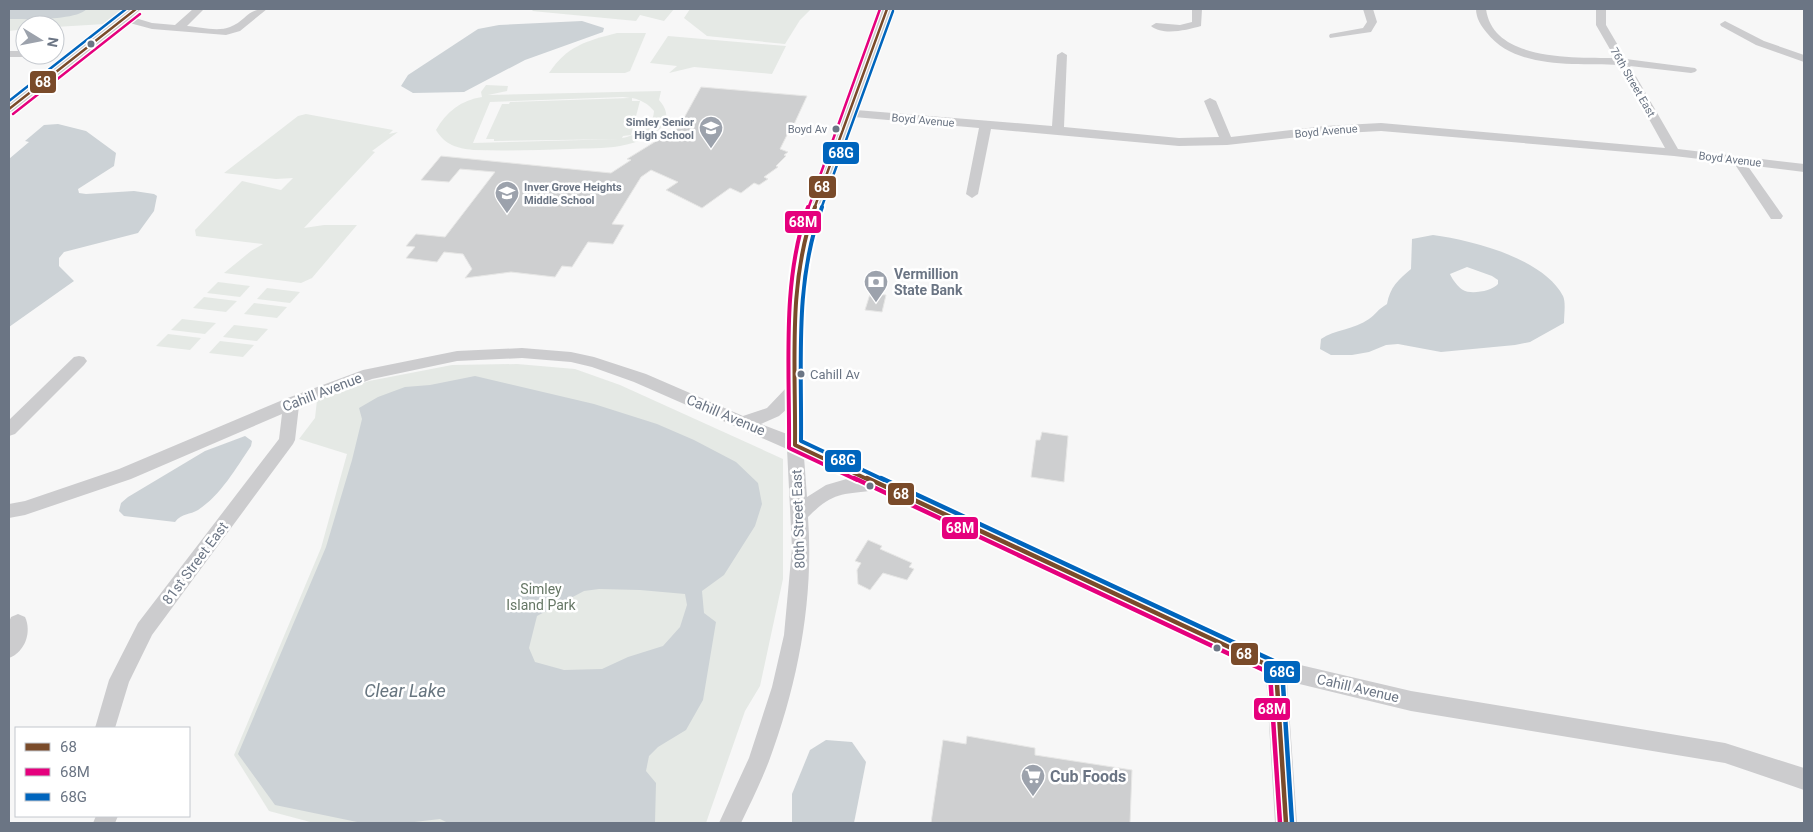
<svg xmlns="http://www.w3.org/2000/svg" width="1813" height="832" viewBox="0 0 1813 832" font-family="Roboto,sans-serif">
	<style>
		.green { fill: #e5e9e5; fill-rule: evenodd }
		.water { fill: #ccd2d6; fill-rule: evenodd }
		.building { fill: #cecfd0; stroke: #e7e7e6 }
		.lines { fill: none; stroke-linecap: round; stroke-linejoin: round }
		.minor { fill: #ccccce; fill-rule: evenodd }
		.bus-1-far2-casing { stroke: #fff; stroke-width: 5 }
		.bus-1-far1-casing { stroke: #fff; stroke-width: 8 }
		.bus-1-casing { stroke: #fff; stroke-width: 8 }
		.bus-2-far2-casing { stroke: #fff; stroke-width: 5 }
		.bus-2-far1-casing { stroke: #fff; stroke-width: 8 }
		.bus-2-casing { stroke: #fff; stroke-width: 8 }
		.bus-3-far2-casing { stroke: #fff; stroke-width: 5 }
		.bus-3-far1-casing { stroke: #fff; stroke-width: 8 }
		.bus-3-casing { stroke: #fff; stroke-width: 8 }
		.bus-1-far2 { stroke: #7a4b2a; stroke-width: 2.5 }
		.bus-1-far1 { stroke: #7a4b2a; stroke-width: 4 }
		.bus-1 { stroke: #7a4b2a; stroke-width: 4.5 }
		.bus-2-far2 { stroke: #e5007d; stroke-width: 2.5 }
		.bus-2-far1 { stroke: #e5007d; stroke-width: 4 }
		.bus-2 { stroke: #e5007d; stroke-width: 4.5 }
		.bus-3-far2 { stroke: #0065bd; stroke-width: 2.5 }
		.bus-3-far1 { stroke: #0065bd; stroke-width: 4 }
		.bus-3 { stroke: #0065bd; stroke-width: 4.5 }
		.bus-dot { fill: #6b7584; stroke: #fff; stroke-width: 2 }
		.labels { text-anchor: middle; stroke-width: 5; stroke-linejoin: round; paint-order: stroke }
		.far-street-label { font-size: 11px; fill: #6b7584; stroke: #fff }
		.far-poi-label { font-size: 11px; font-weight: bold; fill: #6b7584; stroke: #fff; text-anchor: end }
		.far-bus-label { font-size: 11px; fill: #6b7584; stroke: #fff; text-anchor: end }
		.bus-label { font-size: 13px; fill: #6b7584; stroke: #fff; text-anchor: start }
		.poi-label { font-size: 14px; font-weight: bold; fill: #6b7584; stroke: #fff; text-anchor: start }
		.street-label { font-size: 14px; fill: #6b7584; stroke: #fff }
		.park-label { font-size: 14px; fill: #667765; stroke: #fff }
		.near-poi-label { font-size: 16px; font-weight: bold; fill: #6b7584; stroke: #fff; text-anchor: start }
		.near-water-label { font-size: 18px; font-style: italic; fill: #67757f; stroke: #fff }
		.line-badge { stroke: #fff; stroke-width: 2 }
		.badge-label { font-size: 14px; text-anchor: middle; font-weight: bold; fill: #fff }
	</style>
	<rect width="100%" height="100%" fill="#f7f7f7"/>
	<g class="green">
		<path d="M9,9H125L105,24L55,27V25H25V29L9,31Z"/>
		<path d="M534,9H674L664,21L640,15L636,21L532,11Z"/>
		<path d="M690,9H811L800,20L785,44L707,36L684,18Z"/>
		<path d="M617,33H646L630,71L625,73H549C567,46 586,41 617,33Z"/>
		<path d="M668,36L786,46L772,74L694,67L669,73L677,66L650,63Z"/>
		<path d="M486,85L508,86L507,91L488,95L661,91L659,100C683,127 642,142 620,146C604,149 586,148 570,149C538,150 506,151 473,150C457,148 445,145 436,130C446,112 461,100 482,97L481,92ZM623,97L630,98L510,102L509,104H502L486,139H494V141L621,139L473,143L490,102ZM632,98C642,100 648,104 654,111C653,128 637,135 622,138L623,136L631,135L640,101H632Z"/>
		<path d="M306,114L393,130L389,134L398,132L372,151L375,152L304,228L324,225H357L312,278L301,283L224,273L251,251L263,244L196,236L195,230L242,181L281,190L293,178L276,179L224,173L298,116Z"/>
		<path d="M218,282L250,286L240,297L207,293Z"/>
		<path d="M267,288L300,292L290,303L257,299Z"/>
		<path d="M204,297L237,301L226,312L193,308Z"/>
		<path d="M254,303L287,307L277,318L244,314Z"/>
		<path d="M182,319L216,323L205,334L171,330Z"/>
		<path d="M234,325L268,329L257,341L223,337Z"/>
		<path d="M168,334L201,338L190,350L156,346Z"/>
		<path d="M220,341L254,345L243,357L209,353Z"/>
		<path d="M517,364L575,369L620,385L783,459V579L760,686L745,711L706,823H314L269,811L234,755L321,548L347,454L299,439L315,418L317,400L369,381L452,365Z"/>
	</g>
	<g class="water">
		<path d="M9,9H87C75,21 26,19 9,19Z"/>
		<path d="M582,21L604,28L603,32L525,60L464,92L413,93L401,86L408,75L478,29L499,25Z"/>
		<path d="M58,124L86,131L116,153L114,166L78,189L79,193L86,194L134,191L154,194L157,196L154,211L138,233L64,252L59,258V266L74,281L9,327V159L29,142L25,141L44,125Z"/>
		<path d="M1433,235C1471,240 1543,258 1563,296C1566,302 1564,315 1564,323L1530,342L1515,345L1441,352L1398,344L1386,345L1369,352L1352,355H1331L1320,349L1321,339C1335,329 1354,330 1369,319C1376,314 1377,310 1387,304C1390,287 1398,280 1411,269L1412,239ZM1467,267L1492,276L1498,280V284C1492,291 1471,295 1463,290C1458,287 1452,279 1450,274Z"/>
		<path d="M475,376L594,404L657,424L694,440L736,462L758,483L762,504L755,526L724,575L702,591L704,613L716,622L703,700L686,730L658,747L649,756L646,771L656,783L655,823H448L440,819L406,823H362L275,805L238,754L326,547L352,460L362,419L359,408L378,397L405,387L430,385ZM599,589L640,590L685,594L687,605L680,627L663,646L628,657L602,669L564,670L535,662L529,648L537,616L584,591Z"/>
		<path d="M245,436L252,441L251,446C236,468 221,495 198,510C190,515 182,513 175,522L124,516L119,511L121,503L128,497L205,451Z"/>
		<path d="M826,740L852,742L866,762L854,823H792V794L810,750Z"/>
	</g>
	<g class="building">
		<path d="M701,87L807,96L790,133H788L780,149L788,152L784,155L786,156L776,166L778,167L764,177L768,179L759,185L754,183L741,193L730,188L702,208L666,190L678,182L651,170L641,177L612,224L624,225L613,244L588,242L572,267L562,266L555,277L511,272L465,278L472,269L463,254L444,252L437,262L406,258L415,247L406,246L416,234L445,237L495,172L460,169L449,182L421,180L441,156L611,173L631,160L627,159L679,127Z"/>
		<path d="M870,294L886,295L882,312L865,310Z"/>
		<path d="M1042,432L1068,436L1064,482L1031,477L1036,440H1040Z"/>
		<path d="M868,540L882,546L880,549L912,563L909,567L914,569L907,580L883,573L870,590L858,584L857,570L861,563L855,561Z"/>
		<path d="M967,736L1035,748V755L1132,770L1130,823H931L943,740L966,744Z"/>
	</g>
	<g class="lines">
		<g class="minor">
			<path d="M130,9H141L132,17L152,23L175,25L193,9H204L187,26C199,27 218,32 230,27C246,21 247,8 267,9L240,31L226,35L152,29L126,22L13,111L9,112V103Z"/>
			<path d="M882,9H892L856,110L1052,126L1057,55L1062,52L1067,55L1064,127L1179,138L1219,137L1204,101L1210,98L1216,101L1231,137L1325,126L1381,123L1665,148L1619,65C1577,63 1516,70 1487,33C1481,26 1476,18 1476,9H1486C1493,62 1576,57 1615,58L1596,25V9H1606V25L1626,59L1695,68L1697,70L1695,72L1691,73L1630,66L1678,149L1804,164V172L1747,165L1783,216L1781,219H1771L1734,163L1674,156L1381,131L1325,134L1227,145L1179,146L991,129L978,194L972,198L966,194L979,128L854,117L815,226L806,268L803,297V442L1279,660L1411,691L1725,743L1804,768V790L1725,763L1411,711L1287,681L1297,823H1275L1266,674L876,490C842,495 834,491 808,517C814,600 798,683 769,761C761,782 751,802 741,823H719L749,758L772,687L784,635L792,548L787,449L634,382L592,367L571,362L522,358L457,361L372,379L299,406L295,440L293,444L152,635L129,682L115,728H95L109,680L138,623L279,439L282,414L131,479L25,515L9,518V504L25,501L119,469L285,399L363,370L457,351L522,348L571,352L594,357L646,374L743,416L767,408L787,387L789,297L792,268L801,226ZM787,409V434L761,424L779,416ZM804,457L850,478L826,485L807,497Z"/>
			<path d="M1192,9H1202L1201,26C1187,30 1163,36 1151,26L1156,23L1180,25L1192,22Z"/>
			<path d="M1363,9H1373L1377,22L1371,32L1330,38L1329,36L1330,34L1363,28L1367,22Z"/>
			<path d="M1725,21L1764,41L1804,55V62L1756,45L1721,26L1720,24Z"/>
			<path d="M9,51H25V55H30L25,57H9Z"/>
			<path d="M79,356L84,357L87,361L84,365L15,434L9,436V420L74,357Z"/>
			<path d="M18,614L25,617C32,632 25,652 9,658V622L11,617Z"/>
			<path d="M96,816H118L115,823H93Z"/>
		</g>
		<defs>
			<g id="bus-1-far2">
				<path d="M9,109L136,9"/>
				<path d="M814,209L887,9"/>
			</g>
			<path id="bus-1-far1" d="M815,207C787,283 796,366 795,445L869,480"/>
			<path id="bus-1" d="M867,478L1276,669L1286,823"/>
			<g id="bus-2-far2">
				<path d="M13,114L140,14"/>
				<path d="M808,209L880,9"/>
			</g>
			<path id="bus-2-far1" d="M808,207C781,281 790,370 789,448L857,480"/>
			<path id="bus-2" d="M854,478L1270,673L1280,823"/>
			<g id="bus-3-far2">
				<path d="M9,101L126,9"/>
				<path d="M821,209L893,11"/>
			</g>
			<path id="bus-3-far1" d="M822,207C794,282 802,363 801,441L884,480"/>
			<path id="bus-3" d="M881,478L1280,664L1282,669L1292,823"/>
		</defs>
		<use href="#bus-1-far2" class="bus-1-far2-casing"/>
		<use href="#bus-1-far1" class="bus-1-far1-casing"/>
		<use href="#bus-1" class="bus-1-casing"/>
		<use href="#bus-2-far2" class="bus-2-far2-casing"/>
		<use href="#bus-2-far1" class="bus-2-far1-casing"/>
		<use href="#bus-2" class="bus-2-casing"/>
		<use href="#bus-3-far2" class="bus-3-far2-casing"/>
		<use href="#bus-3-far1" class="bus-3-far1-casing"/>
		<use href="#bus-3" class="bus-3-casing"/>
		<use href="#bus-1-far2" class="bus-1-far2"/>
		<use href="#bus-1-far1" class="bus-1-far1"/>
		<use href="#bus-1" class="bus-1"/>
		<use href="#bus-2-far2" class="bus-2-far2"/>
		<use href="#bus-2-far1" class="bus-2-far1"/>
		<use href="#bus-2" class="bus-2"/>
		<use href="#bus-3-far2" class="bus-3-far2"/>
		<use href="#bus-3-far1" class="bus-3-far1"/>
		<use href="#bus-3" class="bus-3"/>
	</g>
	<defs>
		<symbol id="school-pin" viewBox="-11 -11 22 30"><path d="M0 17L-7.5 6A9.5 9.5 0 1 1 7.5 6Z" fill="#9ca2ac" stroke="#fff"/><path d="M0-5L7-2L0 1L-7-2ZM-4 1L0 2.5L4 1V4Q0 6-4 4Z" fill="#fff"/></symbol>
		<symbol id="bank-pin" viewBox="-11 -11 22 30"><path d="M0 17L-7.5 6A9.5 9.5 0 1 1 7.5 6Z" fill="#9ca2ac" stroke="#fff"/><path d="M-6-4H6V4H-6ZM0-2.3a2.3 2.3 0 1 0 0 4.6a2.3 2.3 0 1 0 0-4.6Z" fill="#fff"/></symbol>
		<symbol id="supermarket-pin" viewBox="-11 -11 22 30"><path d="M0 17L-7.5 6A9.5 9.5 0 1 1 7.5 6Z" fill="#9ca2ac" stroke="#fff"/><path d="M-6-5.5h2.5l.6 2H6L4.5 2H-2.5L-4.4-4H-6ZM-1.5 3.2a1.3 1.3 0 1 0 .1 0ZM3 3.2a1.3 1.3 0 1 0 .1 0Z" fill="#fff"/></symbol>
	</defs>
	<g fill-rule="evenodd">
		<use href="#school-pin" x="697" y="114" width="28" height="38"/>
		<use href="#school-pin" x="493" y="179" width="28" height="38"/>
		<use href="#bank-pin" x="862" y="268" width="28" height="38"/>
		<use href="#supermarket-pin" x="1019" y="762" width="28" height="38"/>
	</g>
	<g class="bus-dot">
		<circle cx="91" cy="44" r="4.5"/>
		<circle cx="836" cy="129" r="4.5"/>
		<circle cx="801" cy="374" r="4.5"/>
		<circle cx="870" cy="486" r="4.5"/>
		<circle cx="1217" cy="648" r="4.5"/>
	</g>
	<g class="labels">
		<g class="far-street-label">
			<text transform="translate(1633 82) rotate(60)" y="4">76th Street East</text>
			<text transform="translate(923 120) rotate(5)" y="4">Boyd Avenue</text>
			<text transform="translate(1326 131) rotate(-5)" y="4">Boyd Avenue</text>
			<text transform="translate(1730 159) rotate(7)" y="4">Boyd Avenue</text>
		</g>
		<g class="far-poi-label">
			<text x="694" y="126">Simley Senior<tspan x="694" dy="13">High School</tspan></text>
			<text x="524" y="191" text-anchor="start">Inver Grove Heights<tspan x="524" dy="13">Middle School</tspan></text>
		</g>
		<g class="far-bus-label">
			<text x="827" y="133">Boyd Av</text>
		</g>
		<g class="bus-label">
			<text x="810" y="379">Cahill Av</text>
		</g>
		<g class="poi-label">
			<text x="894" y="279">Vermillion<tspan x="894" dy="16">State Bank</tspan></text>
		</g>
		<g class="street-label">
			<text transform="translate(322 392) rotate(-21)" y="5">Cahill Avenue</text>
			<text transform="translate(726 415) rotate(23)" y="5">Cahill Avenue</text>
			<text transform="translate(798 519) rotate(-92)" y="5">80th Street East</text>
			<text transform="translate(195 563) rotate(-53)" y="5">81st Street East</text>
			<text transform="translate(1358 688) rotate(13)" y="5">Cahill Avenue</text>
		</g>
		<g class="park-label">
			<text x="541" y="594">Simley<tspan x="541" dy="16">Island Park</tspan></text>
		</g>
		<g class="near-poi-label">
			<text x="1050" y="782">Cub Foods</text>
		</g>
		<g class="near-water-label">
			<text x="405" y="697">Clear Lake</text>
		</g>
	</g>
	<g class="line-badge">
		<rect x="29" y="70" width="28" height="24" rx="5" fill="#7a4b2a"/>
		<rect x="822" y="141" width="38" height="24" rx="5" fill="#0065bd"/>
		<rect x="808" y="175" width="29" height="24" rx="5" fill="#7a4b2a"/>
		<rect x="784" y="210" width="38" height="24" rx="5" fill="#e5007d"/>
		<rect x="824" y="449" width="38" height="24" rx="5" fill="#0065bd"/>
		<rect x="887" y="482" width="28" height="24" rx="5" fill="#7a4b2a"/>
		<rect x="941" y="516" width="38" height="24" rx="5" fill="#e5007d"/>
		<rect x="1230" y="642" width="29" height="24" rx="5" fill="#7a4b2a"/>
		<rect x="1263" y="660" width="38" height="24" rx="5" fill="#0065bd"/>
		<rect x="1253" y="697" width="38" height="24" rx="5" fill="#e5007d"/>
	</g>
	<g class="badge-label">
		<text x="43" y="87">68</text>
		<text x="841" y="158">68G</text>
		<text x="822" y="192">68</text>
		<text x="803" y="227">68M</text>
		<text x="843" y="465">68G</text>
		<text x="901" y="499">68</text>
		<text x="960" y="533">68M</text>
		<text x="1244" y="659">68</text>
		<text x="1282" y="677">68G</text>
		<text x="1272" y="714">68M</text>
	</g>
	<rect width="1813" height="832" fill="none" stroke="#6b7584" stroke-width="20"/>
	<rect x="15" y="727" width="175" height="90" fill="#ffffff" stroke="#c4c8ce"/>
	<rect x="25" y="743" width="25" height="8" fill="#7a4b2a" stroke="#c4c8ce"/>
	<text x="60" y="752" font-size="15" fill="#6b7584">68</text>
	<rect x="25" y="768" width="25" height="8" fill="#e5007d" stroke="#c4c8ce"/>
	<text x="60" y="777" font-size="15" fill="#6b7584">68M</text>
	<rect x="25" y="793" width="25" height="8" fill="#0065bd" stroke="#c4c8ce"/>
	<text x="60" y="802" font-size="15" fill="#6b7584">68G</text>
	<g transform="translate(40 40) rotate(100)"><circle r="24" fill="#ffffff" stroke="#c4c8ce"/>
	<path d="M0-4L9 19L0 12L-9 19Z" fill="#9ca2ac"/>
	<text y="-8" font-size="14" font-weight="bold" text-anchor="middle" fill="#6b7584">N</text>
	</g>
</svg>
